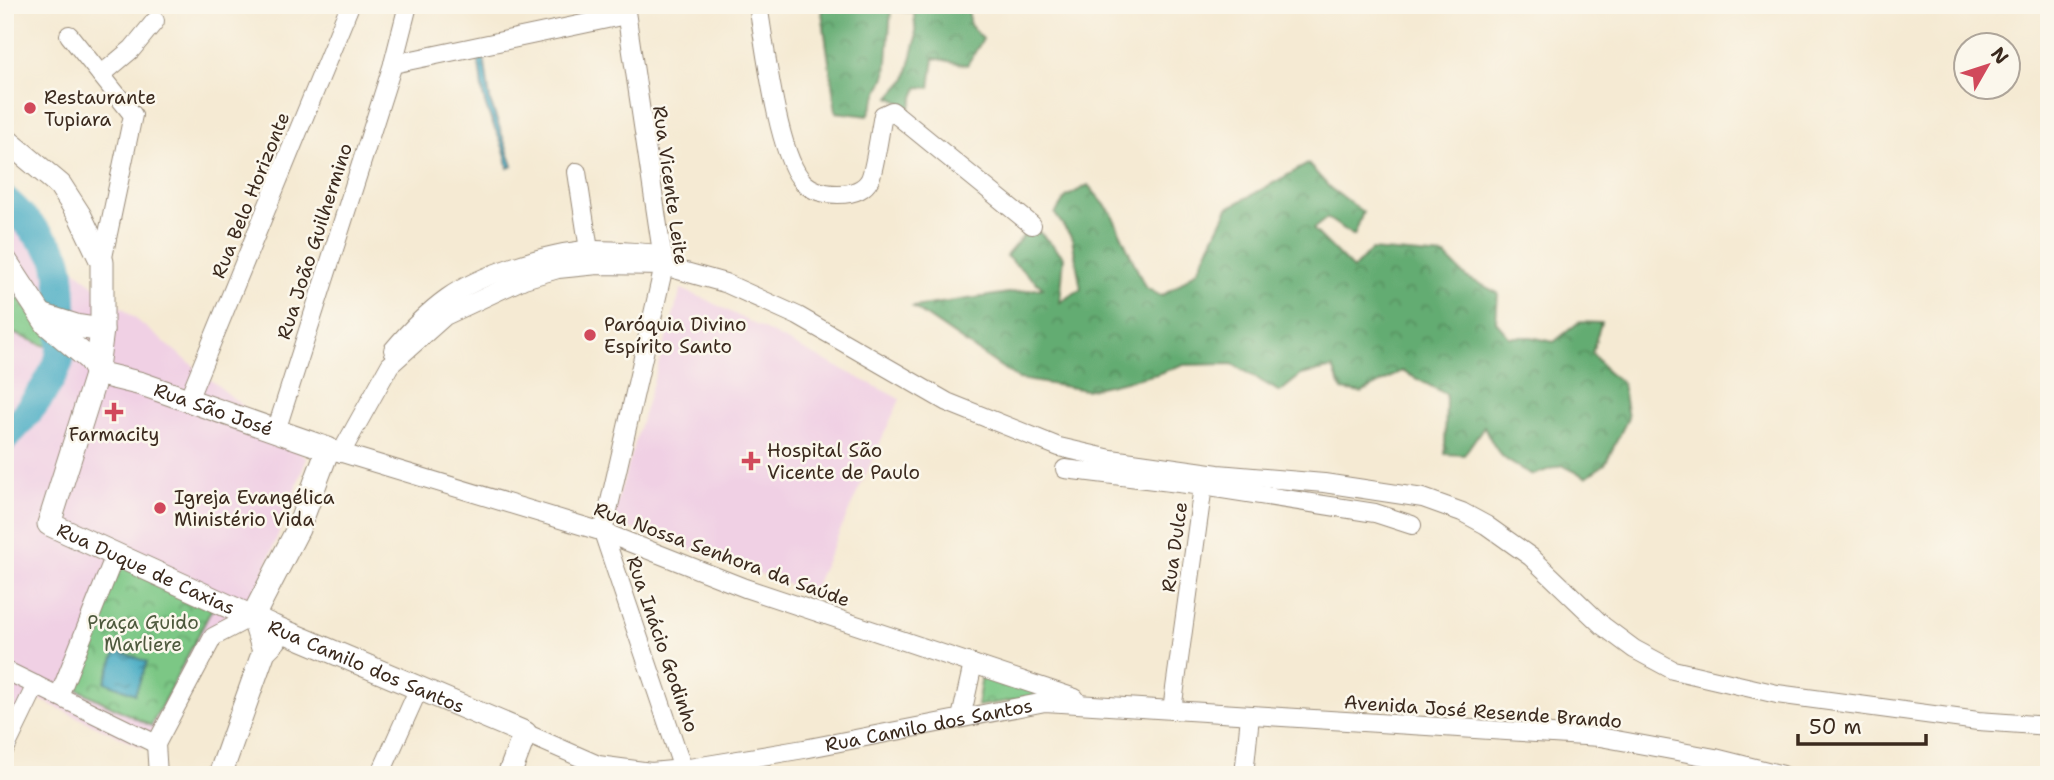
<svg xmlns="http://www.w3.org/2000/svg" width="2054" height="780" viewBox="0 0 2054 780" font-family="'Shantell Sans',sans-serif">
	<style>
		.built { fill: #f0d0e4 }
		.forest { fill: url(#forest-crowns); stroke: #506b48; stroke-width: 2 }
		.park { fill: url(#park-crowns); stroke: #5b7852; stroke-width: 2 }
		.water { fill: url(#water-ripples); stroke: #406a70; stroke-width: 2 }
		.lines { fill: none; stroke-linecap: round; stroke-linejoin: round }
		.river { stroke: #44aac3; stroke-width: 30 }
		.minor-casing { stroke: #988a78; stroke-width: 20 }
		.major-casing { stroke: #988a78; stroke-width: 25 }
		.minor { stroke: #fff; stroke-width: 18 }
		.major { stroke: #fff; stroke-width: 23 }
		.poi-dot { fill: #d1495b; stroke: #fbf7ec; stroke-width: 2.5 }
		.labels { text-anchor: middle; stroke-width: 5; stroke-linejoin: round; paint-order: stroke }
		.poi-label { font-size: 19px; fill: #3b2a1e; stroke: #fbf7ec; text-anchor: start }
		.street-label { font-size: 19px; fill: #3b2a1e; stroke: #fbf7ec }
		.park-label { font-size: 19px; fill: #4e593d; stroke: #fbf7ec }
	</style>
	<defs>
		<pattern id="forest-crowns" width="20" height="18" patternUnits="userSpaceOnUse" patternTransform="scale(1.75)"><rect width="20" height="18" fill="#64ac72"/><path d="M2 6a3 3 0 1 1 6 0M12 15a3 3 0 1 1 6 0" fill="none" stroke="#548c5d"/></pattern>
		<pattern id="park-crowns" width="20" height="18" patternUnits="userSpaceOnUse" patternTransform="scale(1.75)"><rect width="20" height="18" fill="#7bc785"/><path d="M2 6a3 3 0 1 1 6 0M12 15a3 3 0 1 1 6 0" fill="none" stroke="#66a26c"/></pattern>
		<pattern id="water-ripples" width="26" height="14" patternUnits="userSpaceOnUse" patternTransform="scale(1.75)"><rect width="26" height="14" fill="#44aac3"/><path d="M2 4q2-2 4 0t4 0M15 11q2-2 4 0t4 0" fill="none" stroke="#3a8b9e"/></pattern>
	</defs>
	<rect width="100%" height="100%" fill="#fbf7ec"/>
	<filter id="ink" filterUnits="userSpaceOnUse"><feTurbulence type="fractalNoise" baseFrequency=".0143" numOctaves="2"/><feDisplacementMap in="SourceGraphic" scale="14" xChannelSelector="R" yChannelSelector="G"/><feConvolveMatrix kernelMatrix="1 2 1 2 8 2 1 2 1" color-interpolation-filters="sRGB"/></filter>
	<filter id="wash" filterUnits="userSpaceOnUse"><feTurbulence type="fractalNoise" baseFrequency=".00686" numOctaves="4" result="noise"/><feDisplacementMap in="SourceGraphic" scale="28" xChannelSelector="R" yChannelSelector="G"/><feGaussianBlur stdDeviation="1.57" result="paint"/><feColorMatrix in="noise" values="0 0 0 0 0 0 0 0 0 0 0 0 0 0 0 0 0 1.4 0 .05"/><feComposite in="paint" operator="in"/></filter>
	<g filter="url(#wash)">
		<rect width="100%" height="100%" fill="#f5ead3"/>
		<g class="built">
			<path d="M5,213L307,458L250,609L216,628L143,748L28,694L5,741Z"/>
			<path d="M681,289L705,299L900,399L812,592L611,522Z"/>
		</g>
		<g class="forest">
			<path d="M821,5H968L970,25L983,39L967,65L934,58L930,88L918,87L910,108L890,97L906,79L916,40L914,12L891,10L886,74L868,116L836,112Z"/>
			<path d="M1308,164L1330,188L1363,212L1354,236L1327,218L1313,229L1353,269L1371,250L1445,256L1466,277L1498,293L1496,322L1509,337H1531L1554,342L1579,322L1601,323L1592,353L1609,374L1622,382L1628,418L1605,464L1586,477L1562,465L1533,475C1503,460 1498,457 1484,426L1464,455L1445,454L1446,394L1402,371L1362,393L1342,390L1333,368L1301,375L1280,392L1232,364L1181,365L1157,374L1086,390L1019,379L913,307L1043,288L1006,256L1032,225L1064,257L1060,302L1081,289L1072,238L1055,214L1066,197L1088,185L1111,212L1145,287L1161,296L1176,287L1198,270L1228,208Z"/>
		</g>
		<g class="park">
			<path d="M16,295L51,339V348L5,330Z"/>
			<path d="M118,563L215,603L151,726L67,684Z"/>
			<path d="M982,675L1048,695L977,706Z"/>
		</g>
		<g class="water">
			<path d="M483,48L490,101L513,166L508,168C506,144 489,122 484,99C480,84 482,69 476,54Z"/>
			<path d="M117,650L147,662L135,694L105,682Z"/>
		</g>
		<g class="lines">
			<path class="river" d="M5,201C15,209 51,247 56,257C63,273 65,347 58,363C46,392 26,415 5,437"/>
		</g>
	</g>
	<g filter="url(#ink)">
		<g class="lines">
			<defs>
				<g id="minor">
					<path d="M758,5C765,46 777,148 800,178C809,191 823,194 838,194C850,194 864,191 870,179C875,168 880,129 883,115L892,111L1032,225"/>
					<path d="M69,35L133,115L102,262"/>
					<path d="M393,64L626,15"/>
					<path d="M101,75L132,49L155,21"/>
					<path d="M577,172L589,250"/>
					<path d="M393,350C409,331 426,313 447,298C479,275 549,252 588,250C613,249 639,253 663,254"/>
					<path d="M188,400L350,5"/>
					<path d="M276,431L393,64L408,5"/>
					<path d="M332,450L603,532L745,588L1075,698"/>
					<path d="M341,453L390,365L445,316L524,279L558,269L598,265L664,266L725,283L798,316L947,402L1059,447L1111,459L1218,474L1324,483L1423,498L1462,512L1486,525L1531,557L1603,626L1634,649L1673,670L1777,694L1978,721L2049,726"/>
					<path d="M1065,469L1203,486L1172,710"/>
					<path d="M1202,476L1203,486L1375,513L1412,525"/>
					<path d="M603,532L664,266L625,5"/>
					<path d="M603,532L683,769"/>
					<path d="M5,670L156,744"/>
					<path d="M59,696L115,555"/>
					<path d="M961,718L973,664"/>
					<path id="s1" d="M525,733L598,765L651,772L683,769L804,749L1045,702L1600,737L1715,758L1783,775"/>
					<path d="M156,744L213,637L253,616"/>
					<path d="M156,744L158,775"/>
					<path d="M5,749L36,685"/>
					<path d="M380,775L419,688"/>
					<path d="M1244,775L1250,716"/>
				</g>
				<g id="major">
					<path id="s2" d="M5,139L60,185L80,216L102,262V330L96,375L49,524L274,627L525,733L509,775"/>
					<path d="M5,260L47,324L90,360L97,373"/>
					<path d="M44,316L76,326L102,330"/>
					<path id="s3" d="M97,373L142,384L328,449L298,529L253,616L264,651"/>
					<path d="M220,775L264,651L275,640"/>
				</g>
			</defs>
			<use href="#minor" class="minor-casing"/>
			<use href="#major" class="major-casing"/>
			<use href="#minor" class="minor"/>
			<use href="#major" class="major"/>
		</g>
	</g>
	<g class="poi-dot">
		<circle cx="30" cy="108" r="7"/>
		<circle cx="590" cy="335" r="7"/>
		<path d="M110.5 401.5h7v7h7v7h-7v7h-7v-7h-7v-7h7z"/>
		<path d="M747.5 450.5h7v7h7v7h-7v7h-7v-7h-7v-7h7z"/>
		<circle cx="160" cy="508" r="7"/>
	</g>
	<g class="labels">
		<g class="poi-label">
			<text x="44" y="104">Restaurante<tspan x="44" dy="22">Tupiara</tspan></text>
			<text x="604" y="331">Paróquia Divino<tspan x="604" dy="22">Espírito Santo</tspan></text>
			<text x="114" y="441" text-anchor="middle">Farmacity</text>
			<text x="767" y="457">Hospital São<tspan x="767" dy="22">Vicente de Paulo</tspan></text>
			<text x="174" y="504">Igreja Evangélica<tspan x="174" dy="22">Ministério Vida</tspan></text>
		</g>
		<g class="street-label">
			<text transform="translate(671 185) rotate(82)" y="7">Rua Vicente Leite</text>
			<text transform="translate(250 195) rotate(-68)" y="7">Rua Belo Horizonte</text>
			<text transform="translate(314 241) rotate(-72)" y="7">Rua João Guilhermino</text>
			<text dy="7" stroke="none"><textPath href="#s3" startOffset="122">Rua São José</textPath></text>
			<text transform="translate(1174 547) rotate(-82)" y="7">Rua Dulce</text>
			<text transform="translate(722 554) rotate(20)" y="7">Rua Nossa Senhora da Saúde</text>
			<text dy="7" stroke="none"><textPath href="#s2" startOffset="536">Rua Duque de Caxias</textPath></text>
			<text transform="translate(663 644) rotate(71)" y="7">Rua Inácio Godinho</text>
			<text dy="7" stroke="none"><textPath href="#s2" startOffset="777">Rua Camilo dos Santos</textPath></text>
			<text transform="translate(1483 711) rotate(4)" y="7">Avenida José Resende Brando</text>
			<text dy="7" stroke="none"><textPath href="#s1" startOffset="415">Rua Camilo dos Santos</textPath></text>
		</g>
		<g class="park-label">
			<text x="143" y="629">Praça Guido<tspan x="143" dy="22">Marliere</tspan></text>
		</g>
	</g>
	<rect width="2054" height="780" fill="none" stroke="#fbf7ec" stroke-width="28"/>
	<g transform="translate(1987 66) rotate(51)"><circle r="33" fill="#fbf7ec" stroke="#aea59a" stroke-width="2"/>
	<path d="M0-5L12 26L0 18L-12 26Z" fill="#d1495b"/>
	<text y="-10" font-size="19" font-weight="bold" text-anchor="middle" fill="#3b2a1e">N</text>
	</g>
	<path d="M1798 734v10h128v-10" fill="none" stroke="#3b2a1e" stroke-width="3.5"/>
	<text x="1809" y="734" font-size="21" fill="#3b2a1e" stroke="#fbf7ec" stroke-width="5" paint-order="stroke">50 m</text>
</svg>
